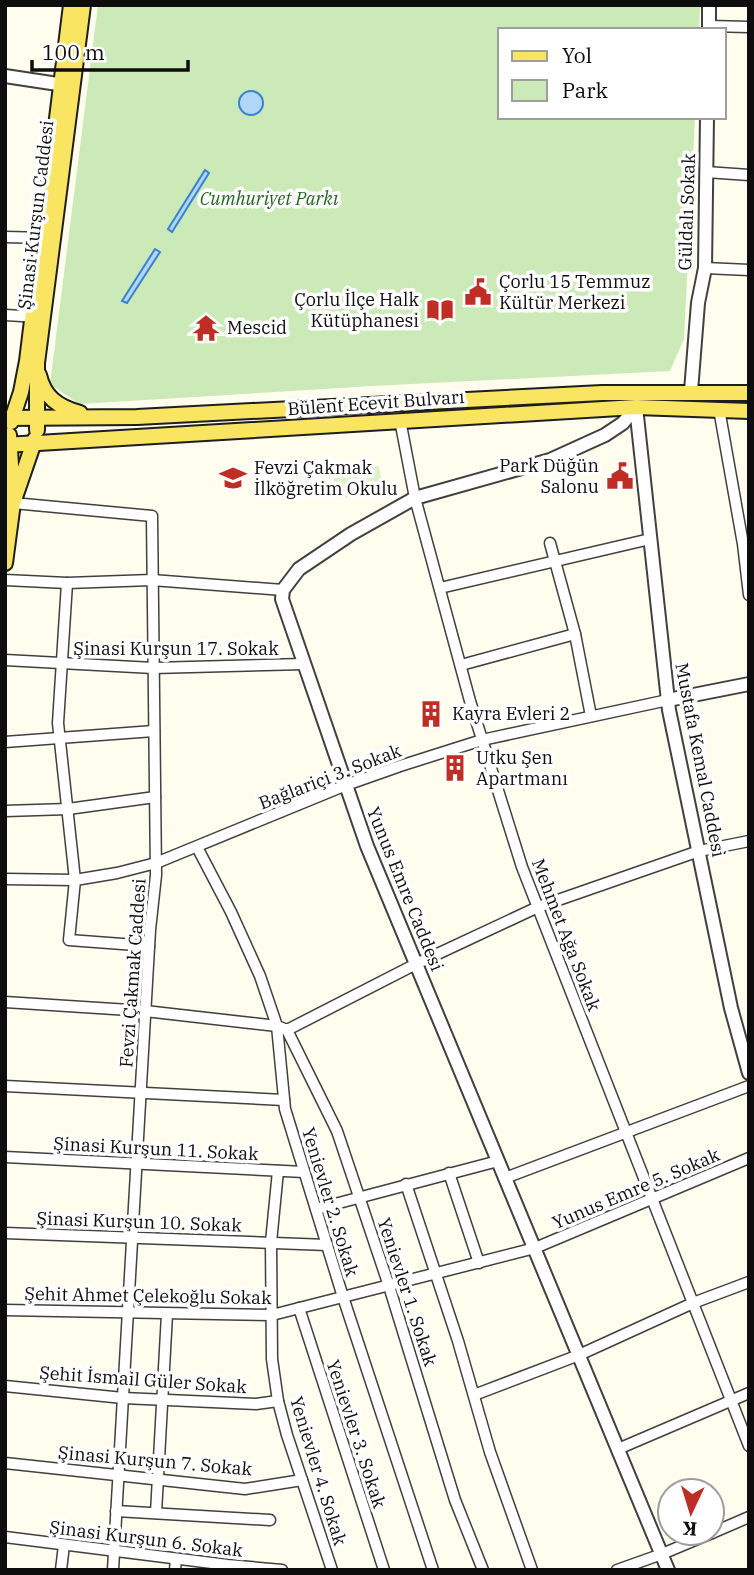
<svg xmlns="http://www.w3.org/2000/svg" width="754" height="1575" viewBox="0 0 754 1575" font-family="'IBM Plex Serif',serif">
	<style>
		.green { fill: #cceab7 }
		.pitch { fill: #dff1c9 }
		.water { fill: #b2d6f7; stroke: #3882cf; stroke-width: 2 }
		.lines { fill: none; stroke-linecap: round; stroke-linejoin: round }
		.minor-casing { stroke: #404040; stroke-width: 13 }
		.tertiary-casing { stroke: #404040; stroke-width: 16 }
		.primary-casing { stroke: #1e1e1e; stroke-width: 18 }
		.minor { stroke: #fff; stroke-width: 10 }
		.tertiary { stroke: #fff; stroke-width: 12 }
		.primary { stroke: #fae563; stroke-width: 14 }
		.labels { text-anchor: middle; stroke-width: 7; stroke-linejoin: round; paint-order: stroke }
		.park-label { font-size: 18px; font-style: italic; fill: #24661d; stroke: #fff }
		.street-label { font-size: 18px; fill: #0d0d0d; stroke: #fff }
		.poi-label { font-size: 18px; fill: #0d0d0d; stroke: #fff; text-anchor: start }
	</style>
	<rect width="100%" height="100%" fill="#fffdee"/>
	<path class="green" d="M98,5H700L699,30H500V117H695L684,339L670,371L372,386L79,404L50,384Z"/>
	<path class="pitch" d="M379,466L383,492L337,499L333,474Z"/>
	<g class="water">
		<circle cx="251" cy="103" r="12"/>
		<path d="M205,170L209,173L172,232L168,229Z"/>
		<path d="M155,249L160,252L127,303L122,301Z"/>
	</g>
	<g class="lines">
		<defs>
			<g id="minor">
				<path d="M709,26L749,27"/>
				<path d="M706,172L749,175"/>
				<path d="M5,237L46,238"/>
				<path d="M705,268L749,270"/>
				<path d="M5,315L39,317"/>
				<path d="M719,409L743,544L749,595"/>
				<path d="M400,420L415,498L470,701L522,867L749,1446"/>
				<path d="M13,503L152,516L156,875L150,930L113,1570"/>
				<path d="M550,543L575,634L591,716"/>
				<path d="M5,580L67,583L152,580L283,590"/>
				<path d="M67,583L58,723L75,880L69,940L149,946"/>
				<path d="M440,588L650,539"/>
				<path d="M5,660L153,668L304,664"/>
				<path d="M461,665L575,634"/>
				<path d="M5,742L154,731"/>
				<path d="M5,811L68,809L155,797"/>
				<path d="M197,847L231,912L260,976L277,1026L285,1109L343,1297L433,1570"/>
				<path d="M5,879L75,880L117,873L156,863L346,785L400,766L482,740L668,700"/>
				<path d="M5,1002L145,1011L277,1026L287,1030L416,964L538,907L699,851L749,841"/>
				<path d="M287,1030L337,1131L389,1286L455,1500L483,1570"/>
				<path d="M5,1086L284,1100"/>
				<path d="M5,1157L304,1172"/>
				<path d="M278,1171L271,1242L272,1359L278,1401L287,1435L332,1570"/>
				<path d="M449,1173L479,1263"/>
				<path d="M505,1178L749,1086"/>
				<path d="M406,1184L458,1341L490,1452L532,1570"/>
				<path d="M316,1209L498,1161"/>
				<path d="M5,1233L327,1245"/>
				<path d="M299,1308L384,1570"/>
				<path d="M5,1310L272,1315L535,1248L749,1158"/>
				<path d="M5,1386L123,1398L256,1404L278,1401"/>
				<path d="M474,1395L579,1355L693,1303L749,1282"/>
				<path d="M618,1449L749,1393"/>
				<path d="M5,1463L245,1489L302,1480"/>
				<path d="M116,1511L270,1520"/>
				<path d="M156,1513L167,1314"/>
				<path d="M712,1533L749,1517"/>
				<path d="M5,1537L228,1565L282,1570"/>
				<path d="M61,1570L64,1545"/>
				<path d="M175,1570L176,1559"/>
				<path d="M617,1570L662,1554L712,1533"/>
			</g>
			<g id="tertiary">
				<path d="M709,30V5"/>
				<path d="M5,76L71,86"/>
				<path d="M691,391L698,303L705,268L707,117"/>
				<path d="M636,407L623,423L605,435L550,460L415,498L351,534L299,569L283,590L282,599L367,846L668,1570"/>
				<path d="M636,407L669,710L731,1008L749,1073"/>
				<path d="M668,700L749,684"/>
			</g>
			<g id="primary">
				<path d="M39,375C44,397 58,407 80,413"/>
				<path d="M5,418L137,417L602,393H749"/>
				<path d="M11,422L21,392L27,361L71,5"/>
				<path d="M37,430V363L83,5"/>
				<path d="M9,435L13,495"/>
				<path d="M5,445L636,407L749,411"/>
				<path d="M5,563L13,503L35,439"/>
			</g>
		</defs>
		<use href="#minor" class="minor-casing"/>
		<use href="#tertiary" class="tertiary-casing"/>
		<use href="#primary" class="primary-casing"/>
		<use href="#minor" class="minor"/>
		<use href="#tertiary" class="tertiary"/>
		<use href="#primary" class="primary"/>
	</g>
	<defs>
		<symbol id="civic-bare" viewBox="-9 -9 18 18"><path d="M-.6-6.5H3V-4.5H.6V-3L4-1V1h2V6H-6V1h2V-1L-.6-3ZM-1.2 2.5V6h2.4V2.5Z" fill="#bf2d24" stroke="#fff" stroke-width="2.5" paint-order="stroke"/></symbol>
		<symbol id="library-bare" viewBox="-9 -9 18 18"><path d="M-6-4Q-3-5.5-.7-3.5V5Q-3 3-6 4ZM6-4Q3-5.5 .7-3.5V5Q3 3 6 4Z" fill="#bf2d24" stroke="#fff" stroke-width="2.5" paint-order="stroke"/></symbol>
		<symbol id="temple-bare" viewBox="-9 -9 18 18"><path d="M0-6L5-2H3V0L6.5 2.5H4V6H1.5V3h-3V6H-4V2.5H-6.5L-3 0V-2H-5Z" fill="#bf2d24" stroke="#fff" stroke-width="2.5" paint-order="stroke"/></symbol>
		<symbol id="school-bare" viewBox="-9 -9 18 18"><path d="M0-5L7-2L0 1L-7-2ZM-4 1L0 2.5L4 1V4Q0 6-4 4Z" fill="#bf2d24" stroke="#fff" stroke-width="2.5" paint-order="stroke"/></symbol>
		<symbol id="building-bare" viewBox="-9 -9 18 18"><path d="M-4-6H4V6H1V3H-1V6H-4ZM-2.5-4.3h1.7v1.8h-1.7ZM.8-4.3h1.7v1.8H.8ZM-2.5-1h1.7V.8h-1.7ZM.8-1h1.7V.8H.8Z" fill="#bf2d24" stroke="#fff" stroke-width="2.5" paint-order="stroke"/></symbol>
	</defs>
	<g fill-rule="evenodd">
		<use href="#civic-bare" x="459" y="273" width="38" height="38"/>
		<use href="#library-bare" x="421" y="291" width="38" height="38"/>
		<use href="#temple-bare" x="187" y="309" width="38" height="38"/>
		<use href="#civic-bare" x="601" y="457" width="38" height="38"/>
		<use href="#school-bare" x="214" y="459" width="38" height="38"/>
		<use href="#building-bare" x="412" y="695" width="38" height="38"/>
		<use href="#building-bare" x="436" y="749" width="38" height="38"/>
	</g>
	<g class="labels">
		<g class="park-label">
			<text x="269" y="205">Cumhuriyet Parkı</text>
		</g>
		<g class="street-label">
			<text transform="translate(687 212) rotate(-88)" y="6">Güldalı Sokak</text>
			<text transform="translate(36 215) rotate(-83)" y="6">Şinasi Kurşun Caddesi</text>
			<text transform="translate(376 403) rotate(-4)" y="6">Bülent Ecevit Bulvarı</text>
			<text x="176" y="655">Şinasi Kurşun 17. Sokak</text>
			<text transform="translate(700 760) rotate(79)" y="6">Mustafa Kemal Caddesi</text>
			<text transform="translate(330 777) rotate(-21)" y="6">Bağlariçi 3. Sokak</text>
			<text transform="translate(405 889) rotate(68)" y="6">Yunus Emre Caddesi</text>
			<text transform="translate(566 935) rotate(69)" y="6">Mehmet Ağa Sokak</text>
			<text transform="translate(133 973) rotate(-86)" y="6">Fevzi Çakmak Caddesi</text>
			<text transform="translate(156 1149) rotate(3)" y="6">Şinasi Kurşun 11. Sokak</text>
			<text transform="translate(636 1189) rotate(-23)" y="6">Yunus Emre 5. Sokak</text>
			<text transform="translate(330 1202) rotate(73)" y="6">Yenievler 2. Sokak</text>
			<text transform="translate(139 1222) rotate(2)" y="6">Şinasi Kurşun 10. Sokak</text>
			<text transform="translate(407 1292) rotate(72)" y="6">Yenievler 1. Sokak</text>
			<text transform="translate(148 1296) rotate(1)" y="6">Şehit Ahmet Çelekoğlu Sokak</text>
			<text transform="translate(143 1380) rotate(4)" y="6">Şehit İsmail Güler Sokak</text>
			<text transform="translate(356 1434) rotate(72)" y="6">Yenievler 3. Sokak</text>
			<text transform="translate(155 1461) rotate(5)" y="6">Şinasi Kurşun 7. Sokak</text>
			<text transform="translate(318 1471) rotate(73)" y="6">Yenievler 4. Sokak</text>
			<text transform="translate(146 1539) rotate(7)" y="6">Şinasi Kurşun 6. Sokak</text>
		</g>
		<g class="poi-label">
			<text x="499" y="288">Çorlu 15 Temmuz<tspan x="499" dy="21">Kültür Merkezi</tspan></text>
			<text x="419" y="306" text-anchor="end">Çorlu İlçe Halk<tspan x="419" dy="21">Kütüphanesi</tspan></text>
			<text x="227" y="334">Mescid</text>
			<text x="599" y="472" text-anchor="end">Park Düğün<tspan x="599" dy="21">Salonu</tspan></text>
			<text x="254" y="474">Fevzi Çakmak<tspan x="254" dy="21">İlköğretim Okulu</tspan></text>
			<text x="452" y="720">Kayra Evleri 2</text>
			<text x="476" y="764">Utku Şen<tspan x="476" dy="21">Apartmanı</tspan></text>
		</g>
	</g>
	<rect width="754" height="1575" fill="none" stroke="#0d0d0d" stroke-width="14"/>
	<rect x="498" y="28" width="228" height="91" fill="#ffffff" stroke="#9e9e9e" stroke-width="2"/>
	<rect x="512" y="51" width="35" height="10" fill="#fae563" stroke="#9e9e9e" stroke-width="2"/>
	<text x="562" y="63" font-size="21" fill="#0d0d0d">Yol</text>
	<rect x="512" y="80" width="35" height="21" fill="#cceab7" stroke="#9e9e9e" stroke-width="2"/>
	<text x="562" y="98" font-size="21" fill="#0d0d0d">Park</text>
	<g transform="translate(691 1512) rotate(184)"><circle r="33" fill="#ffffff" stroke="#9e9e9e" stroke-width="2"/>
	<path d="M0-5L12 26L0 18L-12 26Z" fill="#bf2d24"/>
	<text y="-10" font-size="19" font-weight="bold" text-anchor="middle" fill="#0d0d0d">K</text>
	</g>
	<path d="M32 60v10h156v-10" fill="none" stroke="#0d0d0d" stroke-width="3.5"/>
	<text x="42" y="60" font-size="21" fill="#0d0d0d" stroke="#ffffff" stroke-width="5" paint-order="stroke">100 m</text>
</svg>
